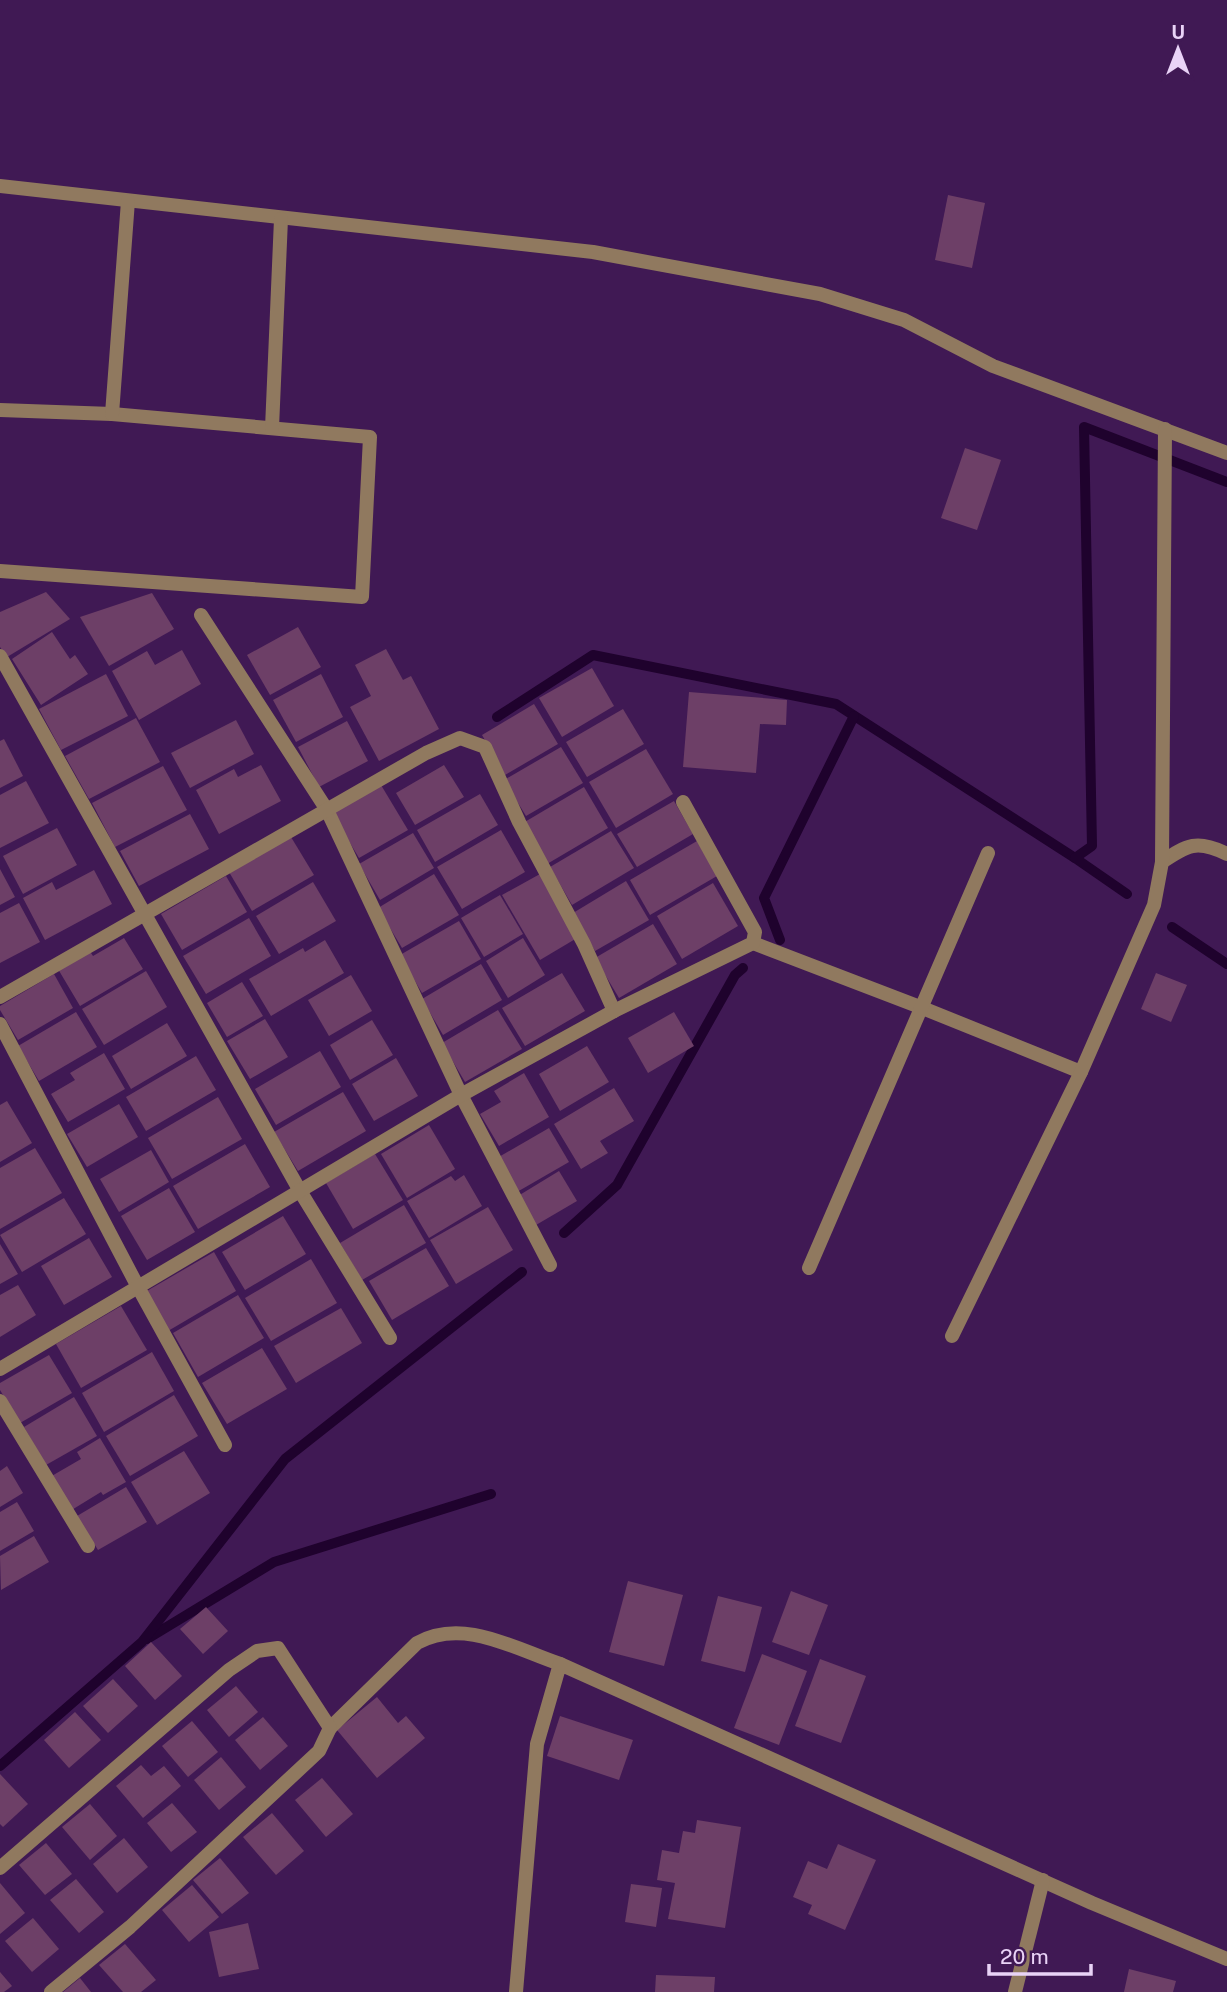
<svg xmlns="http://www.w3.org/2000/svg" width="1227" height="1992" viewBox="0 0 1227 1992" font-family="'Public Sans',sans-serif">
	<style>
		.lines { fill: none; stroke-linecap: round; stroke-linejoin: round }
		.stream { stroke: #1f022d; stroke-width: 10 }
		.building { fill: #6d3f67 }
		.minor { stroke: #90795f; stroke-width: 14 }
	</style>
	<rect width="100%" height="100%" fill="#401954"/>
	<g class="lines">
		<g class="stream">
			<path d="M497,717L593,655L836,704L1075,858"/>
			<path d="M1127,894L1075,858L1092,846L1084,427L1227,482"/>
			<path d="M1172,927L1227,964"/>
			<path d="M780,940L764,898L854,716"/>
			<path d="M564,1233L617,1185L735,975L743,968"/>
			<path d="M147,1639L274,1562L491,1494"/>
			<path d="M0,1766L142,1642L285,1459L522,1272"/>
		</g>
	</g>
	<g class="building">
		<path d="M948,195L985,203L972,268L935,260Z"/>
		<path d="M965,448L1001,460L977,530L941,518Z"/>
		<path d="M46,592L70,619L7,657L0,647V612Z"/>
		<path d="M152,593L174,629L109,666L80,617Z"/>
		<path d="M298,627L321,667L270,695L247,655Z"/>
		<path d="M52,632L70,659L75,655L88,674L41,705L12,659Z"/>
		<path d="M386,649L403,680L411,676L439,729L379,761L350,707L371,696L355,665Z"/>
		<path d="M182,650L201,684L139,720L112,671L147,651L155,665Z"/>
		<path d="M592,668L614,706L562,737L539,698Z"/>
		<path d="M106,674L128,716L61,750L39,709Z"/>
		<path d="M321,674L343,717L296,742L273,700Z"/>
		<path d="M689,692L787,700L786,725L760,724L756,773L683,767Z"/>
		<path d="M534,704L558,744L505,775L482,735Z"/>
		<path d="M623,709L644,744L587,777L566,742Z"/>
		<path d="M136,718L160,762L89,799L65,756Z"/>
		<path d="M236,720L254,754L190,788L171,753Z"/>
		<path d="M347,721L368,761L319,787L298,747Z"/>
		<path d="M4,739L23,776L0,788V741Z"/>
		<path d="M561,747L583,783L526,816L504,780Z"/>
		<path d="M646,749L673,794L616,828L589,782Z"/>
		<path d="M261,765L281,801L219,834L196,790L234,769L238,777Z"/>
		<path d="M444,765L464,797L415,825L396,793Z"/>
		<path d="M163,766L187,810L115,847L92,803Z"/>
		<path d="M26,781L49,823L0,848V795Z"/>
		<path d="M381,785L408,830L359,858L332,813Z"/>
		<path d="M584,787L608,828L547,864L523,823Z"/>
		<path d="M480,794L498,825L435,862L417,830Z"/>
		<path d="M674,801L693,834L637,867L617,834Z"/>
		<path d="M190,814L209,849L139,886L120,851Z"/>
		<path d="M57,828L77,865L23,894L3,856Z"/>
		<path d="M501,830L525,872L462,909L437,867Z"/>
		<path d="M611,831L634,868L572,905L550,867Z"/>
		<path d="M413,833L434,868L380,900L359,864Z"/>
		<path d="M291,837L314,875L252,911L229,872Z"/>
		<path d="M697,841L717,876L650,915L630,880Z"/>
		<path d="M0,869L15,897L0,905Z"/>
		<path d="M94,870L112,904L45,940L23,898L52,882L56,890Z"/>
		<path d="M434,874L459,915L402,948L378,908Z"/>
		<path d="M540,874L577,938L540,960L502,895Z"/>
		<path d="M226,876L247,912L182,950L161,914Z"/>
		<path d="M626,881L649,920L595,951L573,913Z"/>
		<path d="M313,882L336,921L279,954L256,916Z"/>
		<path d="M713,883L738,926L682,959L657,916Z"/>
		<path d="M500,895L523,934L484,957L461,918Z"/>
		<path d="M19,903L40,942L0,963V913Z"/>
		<path d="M249,918L271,956L206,994L183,956Z"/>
		<path d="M459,921L481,959L422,993L400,955Z"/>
		<path d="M653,924L677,964L619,998L595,958Z"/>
		<path d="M124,938L143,969L80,1006L58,969L89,950L93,956Z"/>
		<path d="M523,938L545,975L508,998L486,961Z"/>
		<path d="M325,940L344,973L271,1016L249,979L303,948L305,952Z"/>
		<path d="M481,964L502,1000L443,1035L422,999Z"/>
		<path d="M146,971L167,1007L104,1045L82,1009Z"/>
		<path d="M562,973L585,1011L525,1046L502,1008Z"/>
		<path d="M1156,973L1187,985L1171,1022L1141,1009Z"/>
		<path d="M54,974L73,1008L18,1040L0,1010V1006Z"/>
		<path d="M351,975L372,1011L329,1036L308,1000Z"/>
		<path d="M242,982L263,1016L227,1037L207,1003Z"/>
		<path d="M498,1010L522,1049L465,1082L442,1043Z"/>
		<path d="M76,1012L97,1047L39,1081L18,1046Z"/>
		<path d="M674,1012L694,1046L648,1073L628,1038Z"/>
		<path d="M265,1019L288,1057L250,1079L227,1041Z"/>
		<path d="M372,1020L393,1055L350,1080L330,1045Z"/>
		<path d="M167,1023L187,1056L131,1089L112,1056Z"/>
		<path d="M587,1046L609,1082L560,1111L539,1074Z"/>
		<path d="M320,1051L341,1087L276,1125L255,1089Z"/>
		<path d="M104,1053L125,1089L68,1122L51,1094L75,1080L70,1073Z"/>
		<path d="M196,1056L216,1090L146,1131L126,1097Z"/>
		<path d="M396,1058L418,1096L374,1121L352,1084Z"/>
		<path d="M524,1073L549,1117L499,1146L480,1114L501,1102L494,1091Z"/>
		<path d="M614,1088L634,1121L600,1141L608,1153L581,1169L554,1124Z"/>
		<path d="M343,1092L366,1131L298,1171L274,1132Z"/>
		<path d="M218,1097L242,1139L172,1179L148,1138Z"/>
		<path d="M7,1101L32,1143L0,1162V1105Z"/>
		<path d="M119,1104L138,1137L87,1167L67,1134Z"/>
		<path d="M429,1125L455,1169L407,1198L381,1154Z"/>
		<path d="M549,1128L569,1162L517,1192L497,1158Z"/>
		<path d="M245,1144L270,1187L198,1229L173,1186Z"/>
		<path d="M35,1148L62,1193L0,1229V1168Z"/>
		<path d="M151,1150L169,1182L119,1212L100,1179Z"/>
		<path d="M375,1154L403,1200L353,1229L326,1183Z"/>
		<path d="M559,1171L577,1201L536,1225L518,1196Z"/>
		<path d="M464,1175L482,1206L429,1238L407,1201L451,1176L455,1181Z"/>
		<path d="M169,1188L195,1232L147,1260L121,1216Z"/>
		<path d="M64,1198L86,1234L22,1272L0,1235Z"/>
		<path d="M404,1205L426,1243L362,1280L340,1243Z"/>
		<path d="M488,1207L513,1250L456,1284L430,1240Z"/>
		<path d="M283,1216L306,1254L245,1290L222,1252Z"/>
		<path d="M89,1238L112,1277L64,1305L41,1266Z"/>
		<path d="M0,1244L18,1274L0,1284Z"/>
		<path d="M426,1248L449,1286L392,1320L369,1281Z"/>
		<path d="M214,1252L236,1291L168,1331L145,1292Z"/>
		<path d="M311,1259L337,1303L271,1341L245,1298Z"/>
		<path d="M18,1285L36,1315L0,1337V1295Z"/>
		<path d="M238,1295L264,1338L198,1377L173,1333Z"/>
		<path d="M121,1306L147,1350L81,1388L56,1344Z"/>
		<path d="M341,1308L362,1343L296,1383L274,1346Z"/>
		<path d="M262,1348L287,1389L227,1424L202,1383Z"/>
		<path d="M152,1352L174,1391L104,1432L82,1393Z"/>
		<path d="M49,1355L72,1393L20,1423L0,1390V1383Z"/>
		<path d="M174,1395L198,1436L130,1476L106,1436Z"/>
		<path d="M74,1397L97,1436L46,1465L24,1427Z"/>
		<path d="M100,1438L126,1482L103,1495L101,1492L70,1511L50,1477L81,1459L77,1452Z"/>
		<path d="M184,1451L210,1493L157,1525L131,1482Z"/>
		<path d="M7,1466L23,1493L0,1507V1471Z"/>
		<path d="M126,1487L147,1522L98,1550L77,1516Z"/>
		<path d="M17,1502L34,1531L0,1551V1512Z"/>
		<path d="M34,1536L49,1562L1,1590L0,1556Z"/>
		<path d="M628,1581L683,1595L664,1666L609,1652Z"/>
		<path d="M791,1591L828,1605L809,1655L772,1642Z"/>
		<path d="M718,1596L762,1607L745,1672L701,1661Z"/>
		<path d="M206,1607L228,1631L203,1654L180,1629Z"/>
		<path d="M151,1642L182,1676L155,1700L125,1666Z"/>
		<path d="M762,1654L807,1671L779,1745L734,1728Z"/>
		<path d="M820,1659L866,1676L841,1743L795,1726Z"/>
		<path d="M113,1679L138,1706L108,1733L83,1706Z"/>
		<path d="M236,1686L258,1712L229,1737L207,1710Z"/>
		<path d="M377,1697L398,1723L406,1716L425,1738L377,1778L337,1730Z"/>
		<path d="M75,1712L101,1740L69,1768L44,1740Z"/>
		<path d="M560,1716L633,1740L619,1780L547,1756Z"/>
		<path d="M263,1717L288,1746L260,1770L235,1740Z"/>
		<path d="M192,1721L218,1752L188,1777L162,1746Z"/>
		<path d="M221,1757L246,1787L219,1810L194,1780Z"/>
		<path d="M141,1765L151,1776L164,1766L181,1786L143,1818L116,1786Z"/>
		<path d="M0,1774L28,1804L3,1827L0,1824Z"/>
		<path d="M322,1778L353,1814L326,1837L295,1800Z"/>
		<path d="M172,1803L197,1832L171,1852L147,1823Z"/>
		<path d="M90,1804L117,1836L90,1860L62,1827Z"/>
		<path d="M272,1813L304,1851L276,1875L243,1837Z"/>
		<path d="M697,1820L741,1827L725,1928L668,1919L675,1883L657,1880L662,1850L679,1853L683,1831L695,1833Z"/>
		<path d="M124,1838L148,1867L117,1893L93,1864Z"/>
		<path d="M46,1843L72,1874L45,1895L19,1865Z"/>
		<path d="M838,1844L876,1860L845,1930L808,1914L812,1905L793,1897L808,1861L827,1869Z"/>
		<path d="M220,1858L249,1893L222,1914L193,1880Z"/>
		<path d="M76,1879L104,1912L79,1933L50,1900Z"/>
		<path d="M0,1883L25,1913L0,1934Z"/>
		<path d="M631,1884L662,1888L656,1927L625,1922Z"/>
		<path d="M192,1885L219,1917L189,1942L162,1910Z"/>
		<path d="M33,1918L59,1949L32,1972L5,1941Z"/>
		<path d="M248,1923L259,1969L219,1977L209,1932Z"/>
		<path d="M125,1944L156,1980L141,1992H123L99,1965Z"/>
		<path d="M1129,1969L1176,1981L1173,1992H1124Z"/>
		<path d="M0,1972L12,1986L4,1992H0Z"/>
		<path d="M656,1975L715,1977L714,1992H655Z"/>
		<path d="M80,1978L91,1992H63Z"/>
	</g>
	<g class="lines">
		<g class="minor">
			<path d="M0,186L593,252L820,294L904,320L993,366L1227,453"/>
			<path d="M0,410L112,414L370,437L362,597L0,571"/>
			<path d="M112,414L128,201"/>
			<path d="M272,428L281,219"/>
			<path d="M201,615L327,810L461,1095L550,1265"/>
			<path d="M0,656L300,1191L390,1338"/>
			<path d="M1162,862C1187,845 1197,839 1227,854"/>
			<path d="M753,943L920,1007L1081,1072"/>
			<path d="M0,997L426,753L460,738L485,747L519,822L584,944L614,1011"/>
			<path d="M0,1024L138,1287L225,1445"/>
			<path d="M809,1268L988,853"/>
			<path d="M952,1336L1081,1072L1154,905L1162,862L1165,429"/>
			<path d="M0,1369L461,1095L614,1011L753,943L755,932L683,802"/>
			<path d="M0,1401L88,1546"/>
			<path d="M330,1728L417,1643C463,1617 515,1649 560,1664"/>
			<path d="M0,1868L229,1670L257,1651L278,1648L330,1728L319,1751L130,1927L51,1992"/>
			<path d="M516,1992L537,1744L560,1664L1092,1903L1227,1959"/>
			<path d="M1015,1992L1043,1880"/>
		</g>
	</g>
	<g transform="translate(1178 49)" stroke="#401954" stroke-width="5" paint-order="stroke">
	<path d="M0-5L12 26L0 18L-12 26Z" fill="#e9d3f7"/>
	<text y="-10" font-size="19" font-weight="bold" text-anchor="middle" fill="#e9d3f7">U</text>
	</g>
	<path d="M989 1964v10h102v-10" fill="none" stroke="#e9d3f7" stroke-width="3.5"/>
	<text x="1000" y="1964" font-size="21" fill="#e9d3f7" stroke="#401954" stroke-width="5" paint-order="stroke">20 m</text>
</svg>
